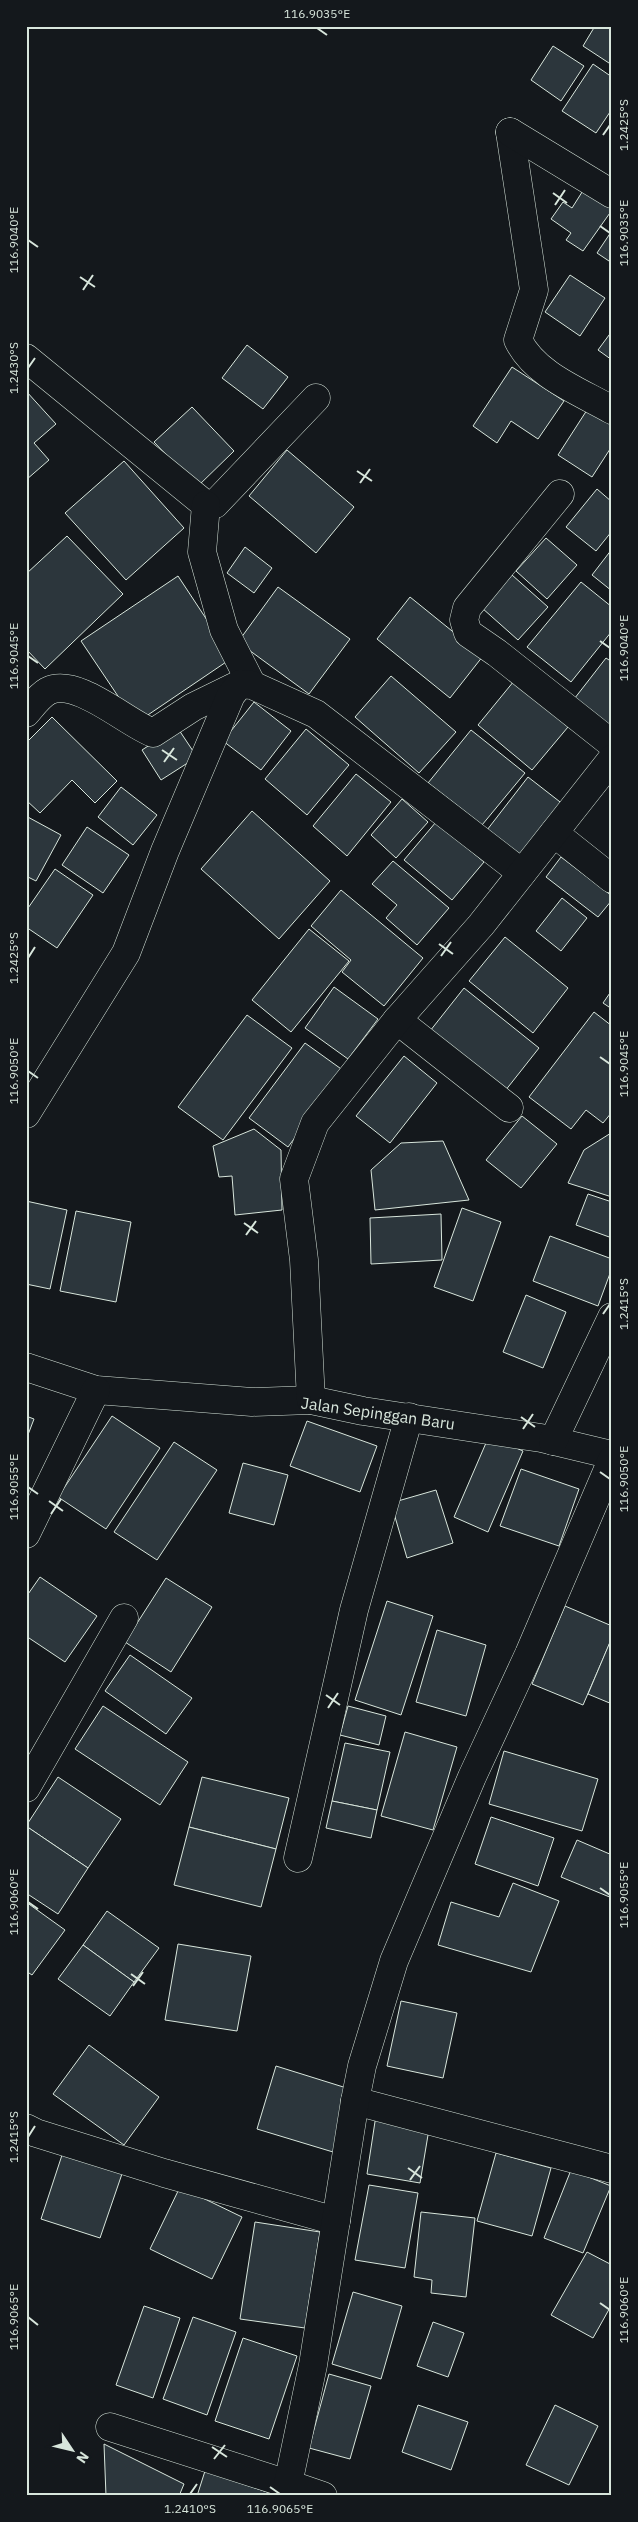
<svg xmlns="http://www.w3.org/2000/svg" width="638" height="2522" viewBox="0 0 638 2522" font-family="'IBM Plex Sans',sans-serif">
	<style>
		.building { fill: #2c363c; stroke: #d8e6dc }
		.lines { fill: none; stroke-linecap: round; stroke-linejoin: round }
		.minor-casing { stroke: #d8e6dc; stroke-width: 29 }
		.minor { stroke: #14181c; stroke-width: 28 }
		.ticks { fill: none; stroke: #d8e6dc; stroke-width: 2 }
		.labels { text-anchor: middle; stroke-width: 4; stroke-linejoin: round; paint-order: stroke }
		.street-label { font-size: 16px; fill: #d8e6dc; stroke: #14181c }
		.neatline { fill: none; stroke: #d8e6dc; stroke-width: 2 }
		.ticks-label { font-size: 12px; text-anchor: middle; fill: #d8e6dc }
	</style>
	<rect width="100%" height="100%" fill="#14181c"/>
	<g class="building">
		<path d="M595,26H612V65L583,46Z"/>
		<path d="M553,46L584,66L561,101L531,80Z"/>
		<path d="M593,64L612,77V109L596,133L562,111Z"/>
		<path d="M584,189L612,210L583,251L566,240L571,233L551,219L563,202L572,208Z"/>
		<path d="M611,232H612V263L597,253Z"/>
		<path d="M570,275L605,298L580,336L545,312Z"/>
		<path d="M612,331V360L598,350Z"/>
		<path d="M247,345L288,377L263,409L222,378Z"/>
		<path d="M512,367L564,401L538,439L511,421L497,443L473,426Z"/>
		<path d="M26,391L56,424L34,443L49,460L26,480Z"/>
		<path d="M192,407L234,451L197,487L154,442Z"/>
		<path d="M587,410L612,426V446L592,477L558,455Z"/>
		<path d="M287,450L354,507L316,553L249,496Z"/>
		<path d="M124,461L184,528L126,580L65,513Z"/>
		<path d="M597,489L612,502V531L596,551L566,527Z"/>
		<path d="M67,536L123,594L45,669L26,649V574Z"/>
		<path d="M546,538L577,565L547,599L516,571Z"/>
		<path d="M245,547L272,568L254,593L227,573Z"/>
		<path d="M612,549V591L592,575Z"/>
		<path d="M512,575L548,607L518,640L482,608Z"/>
		<path d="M178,576L232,658L136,723L81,641Z"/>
		<path d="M581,582L612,607V631L571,682L527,647Z"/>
		<path d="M278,587L350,639L309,694L238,642Z"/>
		<path d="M410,597L483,656L450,698L377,639Z"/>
		<path d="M606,658L612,662V736L571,703Z"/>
		<path d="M391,676L456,732L419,773L355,717Z"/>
		<path d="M514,681L568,727L532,770L478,725Z"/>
		<path d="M254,702L291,731L261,770L223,741Z"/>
		<path d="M52,717L117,781L95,803L72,780L40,813L26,800V743Z"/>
		<path d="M177,727L197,757L161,780L142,750Z"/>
		<path d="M306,729L349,765L307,815L265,779Z"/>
		<path d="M471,730L525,773L482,825L428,783Z"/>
		<path d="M356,774L391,802L347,856L313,826Z"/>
		<path d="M528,777L564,805L523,857L487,830Z"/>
		<path d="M121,787L157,815L133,845L98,817Z"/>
		<path d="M402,799L428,822L396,858L371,835Z"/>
		<path d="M252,811L330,881L279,939L201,869Z"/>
		<path d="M26,816L61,835L36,881L26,876Z"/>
		<path d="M436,822L484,862L452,900L404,860Z"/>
		<path d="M87,827L129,855L103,893L62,865Z"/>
		<path d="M561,857L612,896V900L598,917L546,877Z"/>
		<path d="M393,861L449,908L417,945L386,918L397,905L372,884Z"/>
		<path d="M55,869L93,895L57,948L26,927V911Z"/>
		<path d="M341,890L423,958L384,1006L342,972L351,960L311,926Z"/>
		<path d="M562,898L587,918L561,951L536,931Z"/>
		<path d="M309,929L349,961L291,1032L252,1000Z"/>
		<path d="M505,937L568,988L533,1033L469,981Z"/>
		<path d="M334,987L378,1019L348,1059L305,1028Z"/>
		<path d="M464,988L539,1048L505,1091L430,1031Z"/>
		<path d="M612,990V1009L603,1003Z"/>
		<path d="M594,1012L612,1026V1112L603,1123L586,1110L571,1129L529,1097Z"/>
		<path d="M247,1015L292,1048L223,1140L178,1107Z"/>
		<path d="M305,1043L344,1071L288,1147L249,1118Z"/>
		<path d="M404,1056L437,1083L390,1143L356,1116Z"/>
		<path d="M522,1116L557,1144L521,1188L486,1160Z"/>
		<path d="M254,1129L281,1150L282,1210L235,1215L232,1176L219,1177L213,1146Z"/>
		<path d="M611,1133L612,1197L568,1183L584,1150Z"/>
		<path d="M443,1141L469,1200L375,1210L371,1170L401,1143Z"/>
		<path d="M588,1194L612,1202V1238L576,1225Z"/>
		<path d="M26,1201L67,1210L50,1289L26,1284Z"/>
		<path d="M462,1208L501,1222L473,1301L434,1287Z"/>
		<path d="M76,1211L131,1222L116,1302L60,1291Z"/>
		<path d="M441,1214L442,1260L371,1264L370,1218Z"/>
		<path d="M550,1236L612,1259V1268L598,1306L533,1281Z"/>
		<path d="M526,1295L566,1312L543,1368L503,1352Z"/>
		<path d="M26,1416L34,1419L26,1440Z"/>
		<path d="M112,1416L160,1448L106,1529L58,1497Z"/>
		<path d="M307,1421L377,1446L360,1492L290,1466Z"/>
		<path d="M489,1436L523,1451L488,1532L454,1517Z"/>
		<path d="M174,1442L217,1470L157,1560L114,1532Z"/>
		<path d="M243,1463L288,1475L274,1525L229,1513Z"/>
		<path d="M521,1469L579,1489L559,1546L500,1526Z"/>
		<path d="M436,1490L453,1543L407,1558L391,1503Z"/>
		<path d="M40,1577L97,1616L65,1662L26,1636V1597Z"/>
		<path d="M166,1578L212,1607L171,1672L125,1642Z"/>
		<path d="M387,1601L433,1616L401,1715L355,1700Z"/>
		<path d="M565,1606L612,1626V1638L583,1705L532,1684Z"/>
		<path d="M437,1630L486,1645L466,1716L416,1702Z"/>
		<path d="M610,1642L612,1643V1704L588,1694Z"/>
		<path d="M130,1655L192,1698L166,1734L105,1691Z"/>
		<path d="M103,1706L188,1762L160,1805L75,1749Z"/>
		<path d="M348,1706L386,1716L379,1745L340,1735Z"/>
		<path d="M405,1732L457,1747L433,1830L381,1816Z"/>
		<path d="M345,1743L390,1752L377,1810L332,1801Z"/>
		<path d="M504,1751L598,1779L582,1831L489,1804Z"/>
		<path d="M58,1777L121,1819L88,1868L26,1826Z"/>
		<path d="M202,1777L289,1798L276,1849L189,1827Z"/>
		<path d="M332,1801L377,1810L371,1838L326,1828Z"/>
		<path d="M491,1817L554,1838L538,1886L475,1864Z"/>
		<path d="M26,1826L88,1868L58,1914L26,1893Z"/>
		<path d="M189,1827L276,1849L261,1907L174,1885Z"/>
		<path d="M577,1840L612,1855V1898L561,1877Z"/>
		<path d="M513,1883L559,1901L531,1972L438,1945L451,1902L499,1917Z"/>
		<path d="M26,1902L65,1930L32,1975L26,1971Z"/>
		<path d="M107,1911L159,1948L134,1982L83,1945Z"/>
		<path d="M178,1944L251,1956L237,2031L165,2020Z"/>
		<path d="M83,1945L134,1982L110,2016L58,1979Z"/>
		<path d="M401,2001L457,2013L443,2078L387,2066Z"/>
		<path d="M89,2045L159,2097L124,2145L53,2094Z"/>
		<path d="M276,2066L353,2090L333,2152L257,2129Z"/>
		<path d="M376,2115L430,2123L420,2183L367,2174Z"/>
		<path d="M64,2149L124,2168L100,2238L41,2219Z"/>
		<path d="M496,2153L551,2168L532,2236L477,2221Z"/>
		<path d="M571,2170L611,2186L583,2253L544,2238Z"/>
		<path d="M369,2185L418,2193L405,2268L355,2260Z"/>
		<path d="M180,2187L242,2217L212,2279L150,2249Z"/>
		<path d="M421,2212L475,2218L466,2297L431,2293L432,2280L414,2277Z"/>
		<path d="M255,2222L320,2232L305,2328L240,2319Z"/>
		<path d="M587,2252L612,2265V2304L593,2338L551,2315Z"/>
		<path d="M353,2292L402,2306L381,2379L332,2364Z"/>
		<path d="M144,2306L180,2318L153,2398L116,2385Z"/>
		<path d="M193,2317L236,2332L207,2415L163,2399Z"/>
		<path d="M433,2322L464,2333L448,2377L417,2366Z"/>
		<path d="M243,2338L297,2356L269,2439L215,2421Z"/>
		<path d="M329,2374L371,2386L350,2459L309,2448Z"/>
		<path d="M418,2405L468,2422L451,2470L402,2452Z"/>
		<path d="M555,2405L598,2426L569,2485L526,2465Z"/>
		<path d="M104,2444L184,2484L179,2496H106Z"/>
		<path d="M205,2471L270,2493L269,2496H197Z"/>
	</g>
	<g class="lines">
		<defs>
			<g id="minor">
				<path d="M510,132L534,290L518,340C535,375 579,391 612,410"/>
				<path d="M510,132L612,194"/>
				<path d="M26,358L206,505L215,504L316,398"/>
				<path d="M560,494L467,608L464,620L468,633L497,653L612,744"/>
				<path d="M206,505L202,552L224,630L252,685"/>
				<path d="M26,713C33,705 39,696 48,691C77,677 125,722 153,733L193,707L240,684"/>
				<path d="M554,833L612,879"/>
				<path d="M397,1020L509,1108"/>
				<path d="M26,1114L126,953L165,851L231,695L240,684L252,685L316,714L522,873"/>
				<path d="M26,1367L96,1390L252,1402L311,1400L363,1411L541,1438L612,1455"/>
				<path d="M311,1400L304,1260L294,1179L315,1123L397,1020L481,925L612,759"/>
				<path d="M553,1441L612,1317"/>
				<path d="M26,1534L96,1390"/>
				<path d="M26,1788L124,1618"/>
				<path d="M298,1858L354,1610L409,1417"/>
				<path d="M355,2101L612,2169"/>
				<path d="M26,2128L36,2133L164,2173L336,2221"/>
				<path d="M110,2427L288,2484V2496"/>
				<path d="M323,2496L288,2484L313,2365L355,2101L362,2066L394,1961L472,1777L529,1654L612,1460"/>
			</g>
		</defs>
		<use href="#minor" class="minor-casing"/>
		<use href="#minor" class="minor"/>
	</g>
	<path class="ticks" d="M317,28L327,35M603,135L610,125M553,193L567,203M555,205L565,190M600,226L610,233M28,240L38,247M80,277L95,287M83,290L93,275M28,368L35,358M357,471L372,481M360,483L370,469M600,641L610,648M28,656L38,663M162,750L177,760M164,762L174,748M439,944L453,954M441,956L451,942M28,958L35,947M600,1057L610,1064M28,1071L38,1078M244,1223L258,1233M246,1235L256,1221M603,1314L610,1304M521,1417L535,1427M523,1429L533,1414M600,1472L610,1479M28,1487L38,1494M49,1501L63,1511M51,1514L61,1499M326,1695L340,1705M328,1708L338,1693M600,1888L610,1895M28,1902L38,1909M131,1974L145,1984M133,1986L143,1972M28,2137L35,2126M408,2168L422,2178M410,2180L420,2166M600,2303L610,2310M28,2317L38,2325M212,2447L227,2457M214,2459L225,2445M270,2487L280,2494M190,2494L197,2484"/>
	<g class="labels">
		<g class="street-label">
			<text transform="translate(378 1413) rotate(8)" y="6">Jalan Sepinggan Baru</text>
		</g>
	</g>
	<rect width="638" height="2522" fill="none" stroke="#14181c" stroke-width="55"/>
	<g transform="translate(72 2450) rotate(125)" stroke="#14181c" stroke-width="4" paint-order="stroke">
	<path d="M0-4L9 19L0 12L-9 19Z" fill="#d8e6dc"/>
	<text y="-8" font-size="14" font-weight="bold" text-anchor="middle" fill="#d8e6dc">N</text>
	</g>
	<rect x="28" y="28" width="582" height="2466" class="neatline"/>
	<g class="ticks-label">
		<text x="317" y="18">116.9035°E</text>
		<text transform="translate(624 125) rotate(-90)" y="4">1.2425°S</text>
		<text transform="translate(624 233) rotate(-90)" y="4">116.9035°E</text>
		<text transform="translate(14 240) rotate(-90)" y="4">116.9040°E</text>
		<text transform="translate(14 368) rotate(-90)" y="4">1.2430°S</text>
		<text transform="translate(624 648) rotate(-90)" y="4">116.9040°E</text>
		<text transform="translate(14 656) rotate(-90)" y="4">116.9045°E</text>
		<text transform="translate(14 958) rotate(-90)" y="4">1.2425°S</text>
		<text transform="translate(624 1064) rotate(-90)" y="4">116.9045°E</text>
		<text transform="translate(14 1071) rotate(-90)" y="4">116.9050°E</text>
		<text transform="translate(624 1304) rotate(-90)" y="4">1.2415°S</text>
		<text transform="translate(624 1479) rotate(-90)" y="4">116.9050°E</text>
		<text transform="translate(14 1487) rotate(-90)" y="4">116.9055°E</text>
		<text transform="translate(624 1895) rotate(-90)" y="4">116.9055°E</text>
		<text transform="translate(14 1902) rotate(-90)" y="4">116.9060°E</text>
		<text transform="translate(14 2137) rotate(-90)" y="4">1.2415°S</text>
		<text transform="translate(624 2310) rotate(-90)" y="4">116.9060°E</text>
		<text transform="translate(14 2317) rotate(-90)" y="4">116.9065°E</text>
		<text x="190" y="2513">1.2410°S</text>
		<text x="280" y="2513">116.9065°E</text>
	</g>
</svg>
